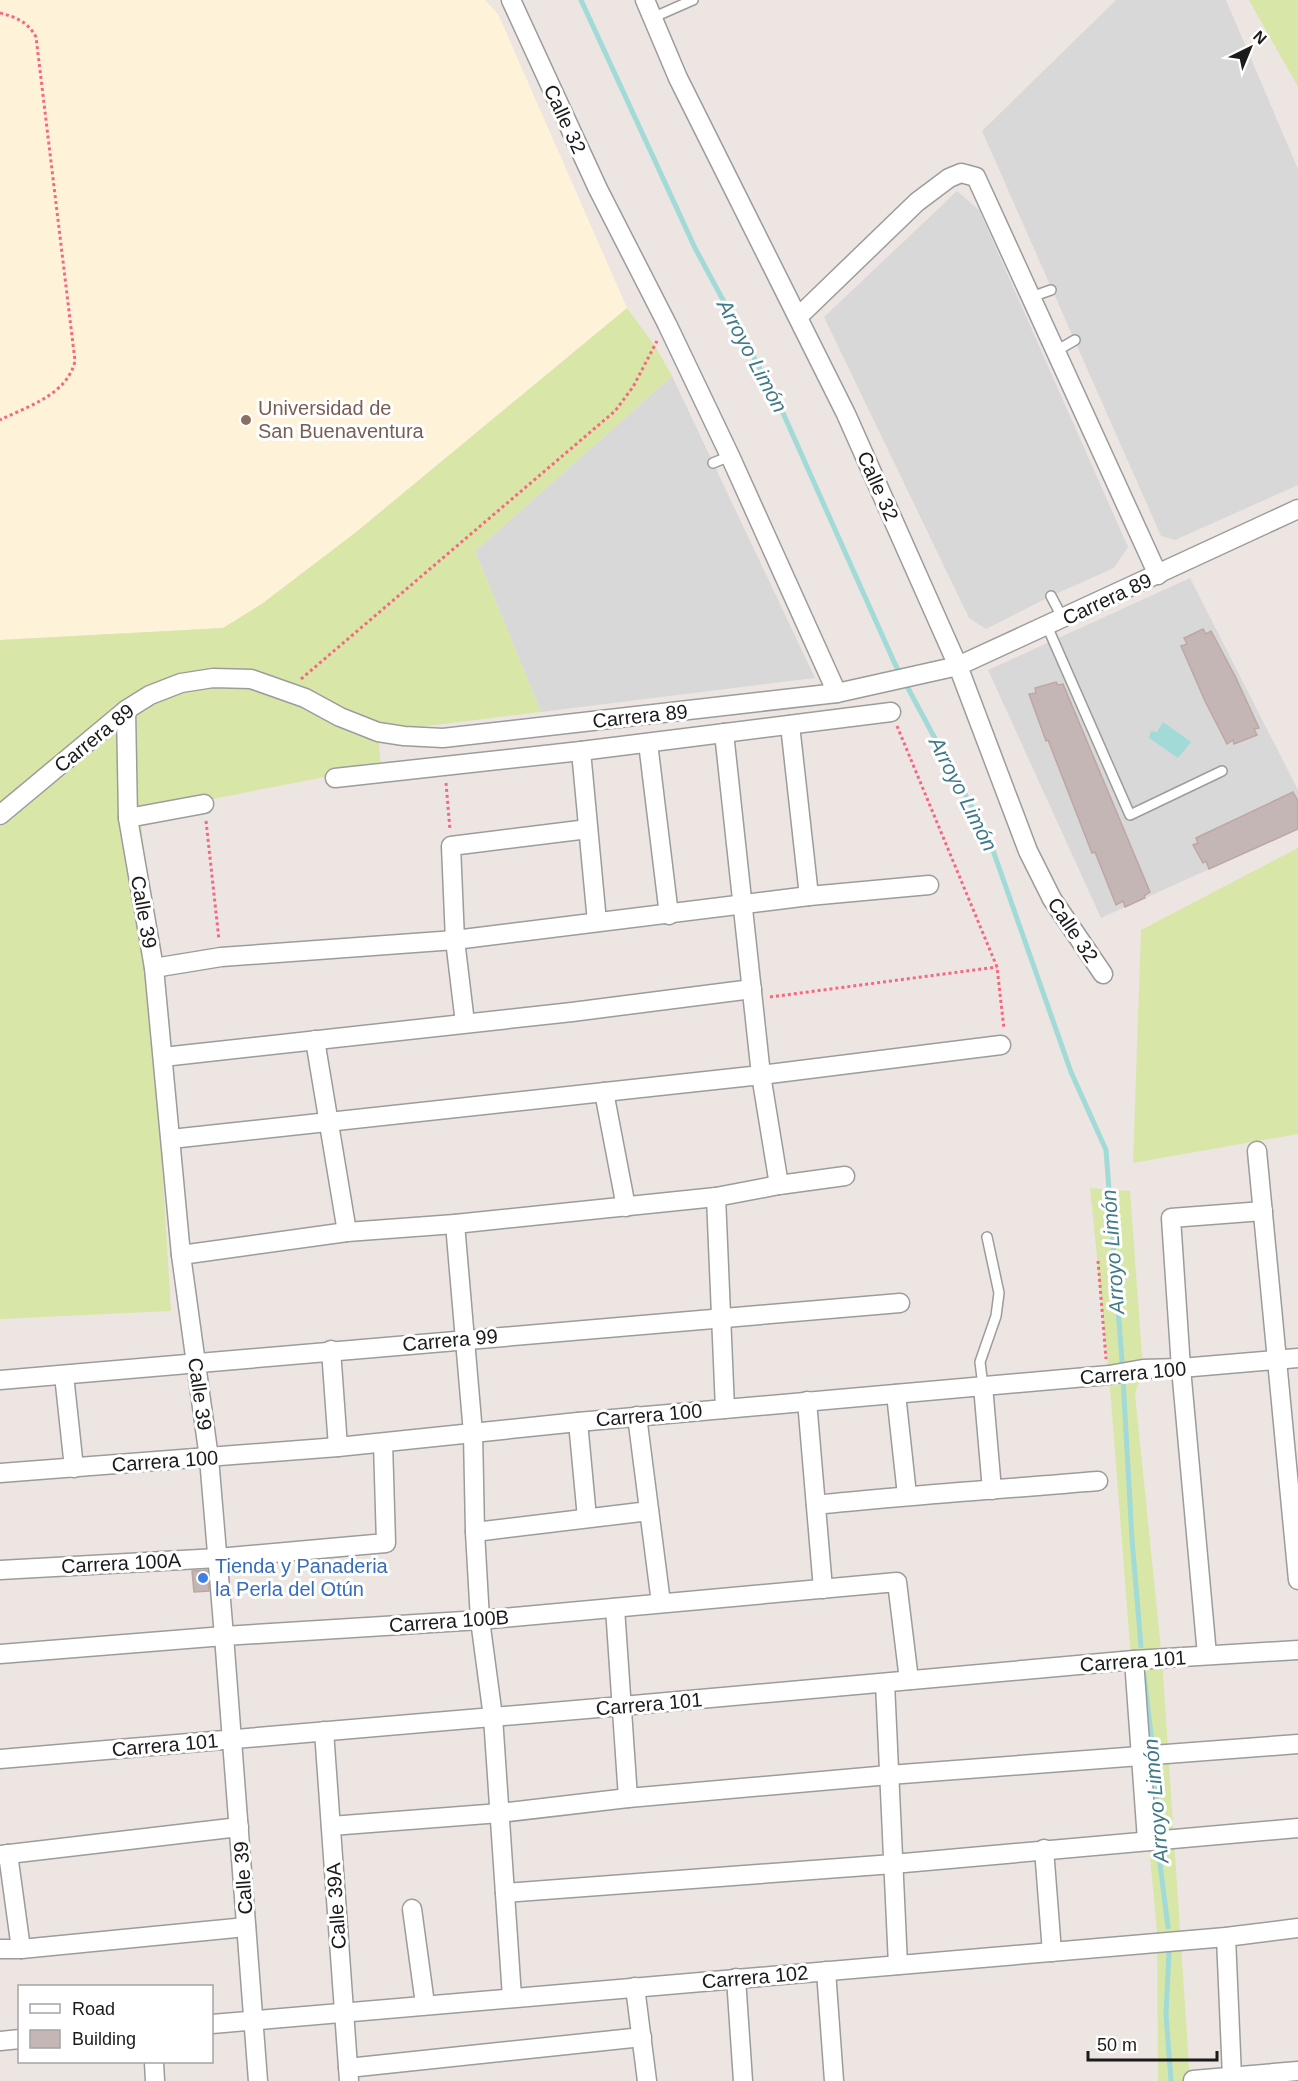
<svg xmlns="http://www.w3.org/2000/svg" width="1298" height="2081" viewBox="0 0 1298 2081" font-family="Arial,sans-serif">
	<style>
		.residential { fill: #d9d8d8 }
		.education { fill: #fef3d8 }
		.grass { fill: #d8e7a7 }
		.water { fill: #a1dad6 }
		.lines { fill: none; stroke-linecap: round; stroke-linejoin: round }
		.stream { stroke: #a1dad6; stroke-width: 5 }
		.building { fill: #c4b6b4; stroke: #bea7a3; stroke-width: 1.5 }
		.lane-casing { stroke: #9c9c9c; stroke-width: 12 }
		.street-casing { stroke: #9c9c9c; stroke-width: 21 }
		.path { stroke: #f66882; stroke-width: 3; stroke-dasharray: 3 3; stroke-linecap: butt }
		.lane { stroke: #fff; stroke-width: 9 }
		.street { stroke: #fff; stroke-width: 18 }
		.education-dot { fill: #8d6e63; stroke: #fff; stroke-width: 2 }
		.shop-dot { fill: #3f7fe0; stroke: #fff; stroke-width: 2 }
		.labels { text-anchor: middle; stroke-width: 6; stroke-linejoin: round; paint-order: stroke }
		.street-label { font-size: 20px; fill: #1b1b1b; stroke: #fff }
		.education-label { font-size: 20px; fill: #785e54; stroke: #fff; text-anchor: start }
		.shop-label { font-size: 20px; fill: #366cbe; stroke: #fff; text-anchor: start }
		.water-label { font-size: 21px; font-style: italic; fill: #3f7989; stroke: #fff }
	</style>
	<rect width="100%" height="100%" fill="#ede5e1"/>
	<g class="residential">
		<path d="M1116,0H1226L1298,169V485L1175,540L1161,536L982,131Z"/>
		<path d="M957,191L979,210L1128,547L1114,568L1051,596L986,629L969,618L824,317Z"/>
		<path d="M672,376L815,678L541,712L475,551Z"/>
		<path d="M1190,578L1298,790V829L1101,918L988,670Z"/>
	</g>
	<path class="education" d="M0,0H485L498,14L627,308L355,533L263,603L223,628L0,640Z"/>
	<g class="grass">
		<path d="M1249,0H1298V87Z"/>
		<path d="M627,308L655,346L672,376L475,551L541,712L378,732L381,766L141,813L171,1311L0,1319V827L97,736L0,815V640L223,628L263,603L355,533Z"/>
		<path d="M1298,848V1134L1133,1163L1141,930Z"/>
		<path d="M1090,1188L1130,1191L1143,1369L1135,1394L1162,1659L1190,2081H1158L1157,1931L1130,1646L1109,1375Z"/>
	</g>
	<path class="water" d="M1163,722L1191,742L1178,758L1149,738L1151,731L1157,732Z"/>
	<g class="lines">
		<g class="stream">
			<path d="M581,0L695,248L779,404L895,664L989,839L1071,1072L1106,1150L1122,1361L1132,1539L1141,1646"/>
			<path d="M1144,1674L1155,1769L1160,1864L1168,1927"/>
			<path d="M1169,1952L1166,2014L1171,2081"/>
		</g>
	</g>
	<g class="building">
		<path d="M1203,629L1206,634L1211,631L1235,676L1259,728L1254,729L1257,735L1234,744L1233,740L1227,744L1205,701L1181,646L1187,644L1184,638Z"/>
		<path d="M1056,682L1058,685L1063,684L1150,892L1144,896L1145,898L1125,907L1123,901L1116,905L1095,852L1092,853L1048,740L1046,741L1029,694L1036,693L1035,688Z"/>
		<path d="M1293,792L1298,801V829L1209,869L1206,861L1203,863L1193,845L1198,843L1196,838Z"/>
		<path d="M207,1570L209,1591L194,1592L192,1571Z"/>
	</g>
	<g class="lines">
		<defs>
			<g id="lane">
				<path d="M652,18L693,0"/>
				<path d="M1031,297L1051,290"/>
				<path d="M1056,351L1075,340"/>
				<path d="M713,463L730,456"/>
				<path d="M1051,596L1063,619"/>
				<path d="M1047,626L1130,815L1222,771"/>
				<path d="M983,1386L980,1362L996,1316L999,1293L987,1237"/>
			</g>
			<g id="street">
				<path d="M511,0L598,189L667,324L730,456L837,693"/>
				<path d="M645,0L678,78L846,414L958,666L1028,851L1052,899L1103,974"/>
				<path d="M798,317L917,202L949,178L961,173L976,177L1158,575"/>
				<path d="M126,710L128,818L154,968L181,1255L209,1458L224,1636L258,2081"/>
				<path d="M790,725L809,896"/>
				<path d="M724,733L761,1075L779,1185"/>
				<path d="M648,743L669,915"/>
				<path d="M581,751L597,922"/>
				<path d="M335,778L581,751L891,712"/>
				<path d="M0,815L126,710L150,695L181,683L213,678L251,679L305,698L340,717L378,732L404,736L443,738L837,693L958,666L1298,509"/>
				<path d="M128,818L204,804"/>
				<path d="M154,968L221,957L455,940L809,896L929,885"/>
				<path d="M465,1023L455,940L451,846L588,829"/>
				<path d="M315,1040L347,1232"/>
				<path d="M163,1057L572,1012L752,989"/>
				<path d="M604,1092L626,1207"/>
				<path d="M171,1139L761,1075L1001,1045"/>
				<path d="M1257,1151L1298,1580"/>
				<path d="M716,1197L725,1409"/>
				<path d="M455,1224L473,1433L475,1532L480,1620L493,1717L512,1997"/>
				<path d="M181,1255L347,1232L455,1224L716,1197L779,1185L845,1176"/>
				<path d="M331,1350L338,1447"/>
				<path d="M64,1375L74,1468"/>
				<path d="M0,1380L900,1303"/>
				<path d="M983,1386L992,1490"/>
				<path d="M896,1394L907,1495"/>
				<path d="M807,1401L823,1589"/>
				<path d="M637,1416L661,1603"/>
				<path d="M578,1422L587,1518"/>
				<path d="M0,1473L338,1447L578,1422L1109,1375L1143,1369L1181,1368L1298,1358"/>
				<path d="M816,1505C910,1495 1004,1489 1098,1481"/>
				<path d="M475,1532L649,1511"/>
				<path d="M0,1570L218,1558L386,1543L383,1443"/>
				<path d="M615,1608L628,1798"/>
				<path d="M0,1654L224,1636L480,1620L897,1582L909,1680"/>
				<path d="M1207,1655L1181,1368L1171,1218L1263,1211"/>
				<path d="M1134,1660L1147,1840"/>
				<path d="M885,1683L898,1965"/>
				<path d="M324,1731L349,2081"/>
				<path d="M0,1759L622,1706L1134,1660L1298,1650"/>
				<path d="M331,1826L500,1813L628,1798L889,1775L1298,1744"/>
				<path d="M1044,1849L1052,1952"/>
				<path d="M8,1854L21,1949"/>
				<path d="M0,1855L239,1827"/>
				<path d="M505,1893L893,1864L1298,1828"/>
				<path d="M412,1909L425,2004"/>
				<path d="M1226,1937L1232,2077"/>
				<path d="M0,1949H21L246,1927"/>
				<path d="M826,1971L834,2081"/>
				<path d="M736,1978L743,2081"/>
				<path d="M635,1987L647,2081"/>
				<path d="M212,2024L1226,1937L1298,1928"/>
				<path d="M0,2041L20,2039"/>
				<path d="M154,2062L155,2081"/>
				<path d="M348,2068L642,2037"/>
				<path d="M1193,2080L1298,2071"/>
			</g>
		</defs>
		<use href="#lane" class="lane-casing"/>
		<use href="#street" class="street-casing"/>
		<g class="path">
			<path d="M0,13C16,17 28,22 36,37L75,361C67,395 28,406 0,420"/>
			<path d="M301,679L615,411L633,387L657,341"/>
			<path d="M897,726L997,967L1004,1029"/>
			<path d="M446,783L450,830"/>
			<path d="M206,821L219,940"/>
			<path d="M770,997L997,967"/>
			<path d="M1098,1261L1106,1359"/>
		</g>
		<use href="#lane" class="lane"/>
		<use href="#street" class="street"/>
	</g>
	<circle class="education-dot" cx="246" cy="420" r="6"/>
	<circle class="shop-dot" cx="203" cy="1578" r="6"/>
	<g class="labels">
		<g class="street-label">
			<text transform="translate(565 119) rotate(65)" y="7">Calle 32</text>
			<text transform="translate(878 486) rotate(66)" y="7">Calle 32</text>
			<text transform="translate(1107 599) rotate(-25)" y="7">Carrera 89</text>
			<text transform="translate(640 716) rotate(-6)" y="7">Carrera 89</text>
			<text transform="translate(94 738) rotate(-39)" y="7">Carrera 89</text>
			<text transform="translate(144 912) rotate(80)" y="7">Calle 39</text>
			<text transform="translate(1073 930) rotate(56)" y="7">Calle 32</text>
			<text transform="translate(450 1340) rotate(-5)" y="7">Carrera 99</text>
			<text transform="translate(1133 1373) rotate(-5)" y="7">Carrera 100</text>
			<text transform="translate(200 1394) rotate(82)" y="7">Calle 39</text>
			<text transform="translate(649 1415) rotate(-5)" y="7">Carrera 100</text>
			<text transform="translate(165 1461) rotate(-4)" y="7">Carrera 100</text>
			<text transform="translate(121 1563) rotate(-3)" y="7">Carrera 100A</text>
			<text transform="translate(449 1621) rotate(-4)" y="7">Carrera 100B</text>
			<text transform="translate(1133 1661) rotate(-4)" y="7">Carrera 101</text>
			<text transform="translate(649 1704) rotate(-5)" y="7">Carrera 101</text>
			<text transform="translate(165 1745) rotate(-5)" y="7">Carrera 101</text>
			<text transform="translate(243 1878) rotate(-94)" y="7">Calle 39</text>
			<text transform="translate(336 1906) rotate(-94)" y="7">Calle 39A</text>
			<text transform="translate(755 1977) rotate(-5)" y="7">Carrera 102</text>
		</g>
		<g class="education-label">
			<text x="258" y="415">Universidad de<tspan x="258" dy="23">San Buenaventura</tspan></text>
		</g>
		<g class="shop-label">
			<text x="215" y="1573">Tienda y Panaderia<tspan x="215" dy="23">la Perla del Otún</tspan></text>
		</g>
		<g class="water-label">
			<text transform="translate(752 356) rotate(62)" y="7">Arroyo Limón</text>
			<text transform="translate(963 794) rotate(63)" y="7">Arroyo Limón</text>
			<text transform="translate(1113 1252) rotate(-94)" y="7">Arroyo Limón</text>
			<text transform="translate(1156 1801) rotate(-95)" y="7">Arroyo Limón</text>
		</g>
	</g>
	<rect x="18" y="1985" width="195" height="78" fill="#ffffff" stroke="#a4a4a4" stroke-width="1.5"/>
	<rect x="30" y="2004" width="30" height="9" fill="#ffffff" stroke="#a4a4a4" stroke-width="1.5"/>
	<text x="72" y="2015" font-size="18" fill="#1b1b1b">Road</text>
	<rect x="30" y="2030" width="30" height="18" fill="#c4b6b4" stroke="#a4a4a4" stroke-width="1.5"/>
	<text x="72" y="2045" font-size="18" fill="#1b1b1b">Building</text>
	<g transform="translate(1250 48) rotate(43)" stroke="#ffffff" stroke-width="4.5" paint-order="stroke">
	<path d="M0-4.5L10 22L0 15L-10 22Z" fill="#1b1b1b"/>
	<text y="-9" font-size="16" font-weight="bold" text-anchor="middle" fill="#1b1b1b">N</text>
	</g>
	<path d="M1088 2051v9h129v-9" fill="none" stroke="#1b1b1b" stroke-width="3"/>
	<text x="1097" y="2051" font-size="18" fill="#1b1b1b" stroke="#ffffff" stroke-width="4.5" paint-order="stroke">50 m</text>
</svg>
